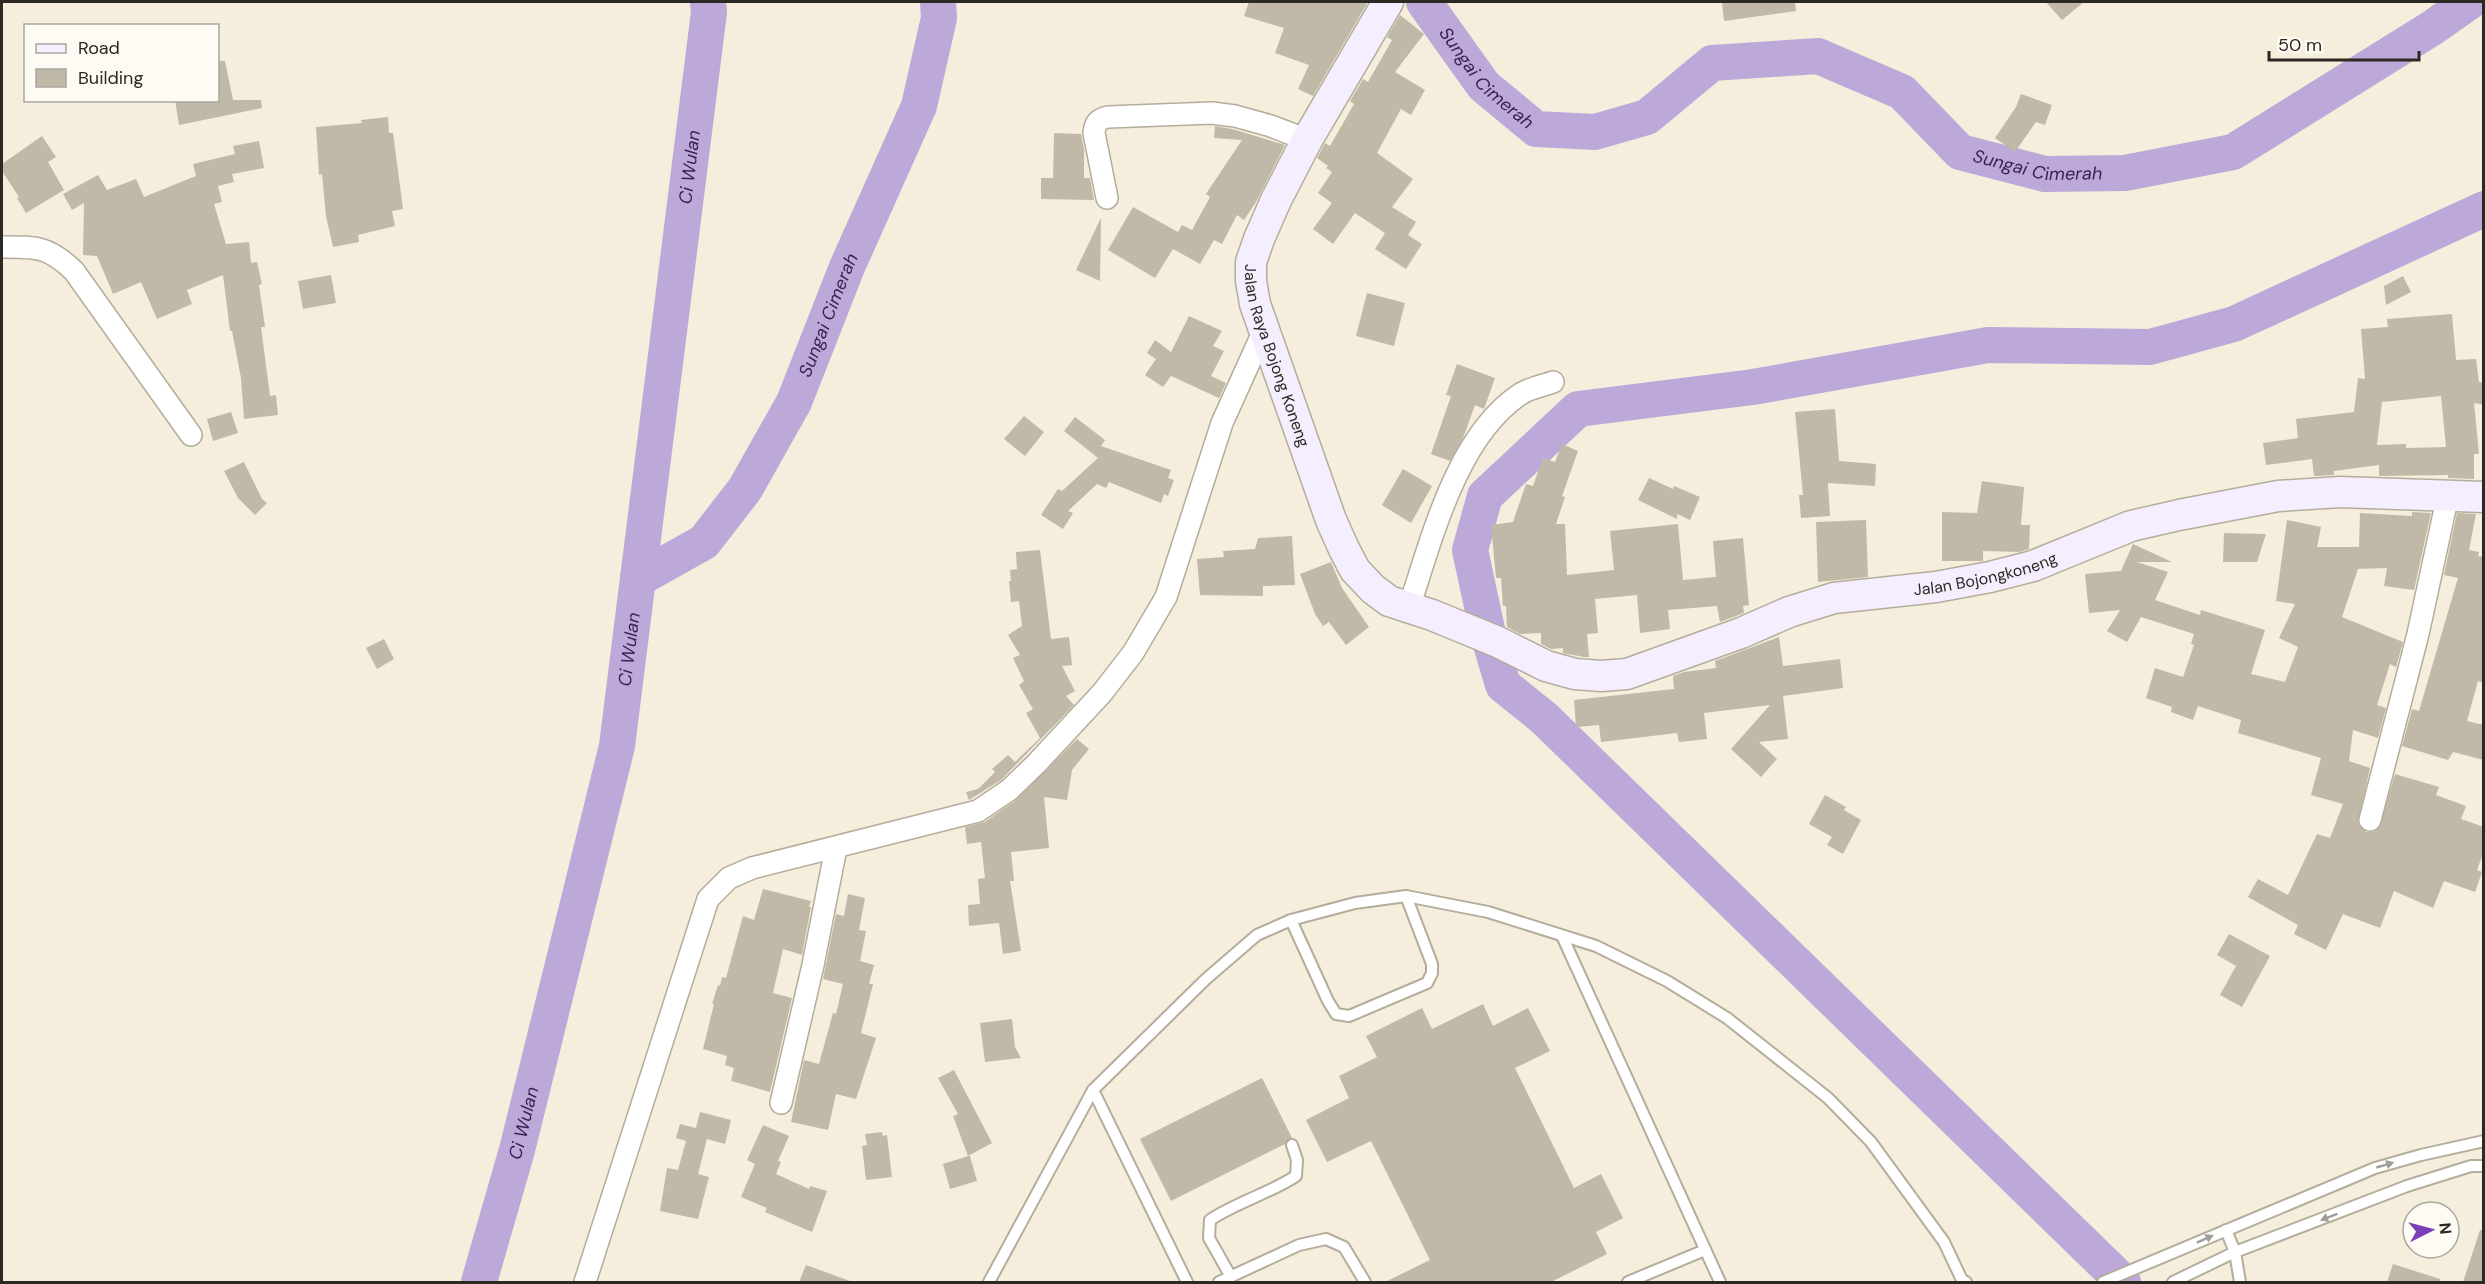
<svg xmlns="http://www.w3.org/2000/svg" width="2485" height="1284" viewBox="0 0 2485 1284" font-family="'DM Sans',sans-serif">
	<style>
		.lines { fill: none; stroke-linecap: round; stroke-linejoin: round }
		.river { stroke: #bca9d9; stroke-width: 36 }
		.building { fill: #c0b9a8; fill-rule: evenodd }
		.service-casing { stroke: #b4ad9c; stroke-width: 14 }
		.minor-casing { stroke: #b4ad9c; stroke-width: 24 }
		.secondary-casing { stroke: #b4ad9c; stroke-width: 33 }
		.service { stroke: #fff; stroke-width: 10 }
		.minor { stroke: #fff; stroke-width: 21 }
		.secondary { stroke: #f5eefe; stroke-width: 30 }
		.oneway { fill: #a09f9c }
		.labels { text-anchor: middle; stroke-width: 5; stroke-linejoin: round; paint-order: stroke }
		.street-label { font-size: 16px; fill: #2c2922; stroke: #fefbf4 }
		.water-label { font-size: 18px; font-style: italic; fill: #391d56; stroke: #fefbf4 }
	</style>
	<rect width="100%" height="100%" fill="#f5eedc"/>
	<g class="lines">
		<g class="river">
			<path id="s1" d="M1424,2L1484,86L1536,129L1595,132L1647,117L1712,63L1818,56L1902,92L1960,152L2045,174L2125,173L2233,152L2432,28L2469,2"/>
			<path id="s2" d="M638,579L704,542L745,489L794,402L847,267L919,106L939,18L938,2"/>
			<path id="s3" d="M479,1282L517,1150L617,746L709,12L708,2"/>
			<path d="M2123,1282L1544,718L1503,685L1488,634L1470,550L1485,496L1578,409L1753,387L1988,345L2150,347L2234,324L2484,209"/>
		</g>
	</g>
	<g class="building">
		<path d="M1249,2H1368L1313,96L1298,89L1309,65L1275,53L1284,28L1244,16Z"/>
		<path d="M1722,2H1795L1796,11L1724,21Z"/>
		<path d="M2046,2H2084L2062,20Z"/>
		<path d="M1400,15L1424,34L1395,72L1425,90L1411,115L1401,109L1377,153L1413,179L1392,207L1416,222L1408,235L1422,244L1406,269L1375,249L1385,233L1355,213L1333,244L1313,229L1332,203L1318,193L1332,172L1326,168L1328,166L1317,158L1325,143L1330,146L1354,104L1350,101L1363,79L1368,82L1392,40L1387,37Z"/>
		<path d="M218,61H225L233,100H261L262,108L179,125L175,100H218Z"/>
		<path d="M2021,94L2052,105L2045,125L2036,122L2015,152L1995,138L2016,107Z"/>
		<path d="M388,117L389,133H393L403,209L392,211L395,226L358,235L359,242L333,247L326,216L322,174L319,175L316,127L362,123L361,120Z"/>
		<path d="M1215,126L1232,129L1285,145L1256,202L1244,220L1237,215L1222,244L1214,240L1200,264L1173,249L1155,278L1108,250L1133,207L1178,232L1182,225L1192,230L1210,197L1206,194L1242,140L1214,138Z"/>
		<path d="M1054,133L1081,134L1084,149V178H1090L1094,200L1041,199V178H1053Z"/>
		<path d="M42,136L56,157L48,162L64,190L26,213L17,198L19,197L2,171V164Z"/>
		<path d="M259,141L264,168L232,174L234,182L218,186L222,202L214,204L226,244L249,242L251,263L257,262L262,284L259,285L265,327H261L270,396L276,395L278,415L244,419L241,378L232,331H230L223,275L187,290L192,304L157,319L141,282L113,294L97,256L83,255L84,203L72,210L63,194L98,175L107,190L136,179L144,197L196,176L193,164L235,154L233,146Z"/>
		<path d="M1101,218L1100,281L1076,270Z"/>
		<path d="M331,275L336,303L303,309L298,281Z"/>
		<path d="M2403,276L2411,292L2386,305L2384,286Z"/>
		<path d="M1367,293L1405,303L1394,346L1356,336Z"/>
		<path d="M2452,314L2456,360L2476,359L2479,382L2484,383V405L2474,403L2479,454H2474V479L2448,478V475L2379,476V465L2334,471V475L2314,476L2312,459L2266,465L2263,443L2298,438L2296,419L2354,412L2358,378L2365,379L2361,329L2388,327L2387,319ZM2441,396L2446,447L2406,448V444L2377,445L2382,402Z"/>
		<path d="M1189,316L1222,331L1213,346L1224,351L1211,376L1226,383L1219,398L1171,376L1163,387L1145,375L1156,359L1147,353L1155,340L1171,352Z"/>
		<path d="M1457,364L1495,378L1484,409L1475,405L1463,438L1450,461L1431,454L1451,396L1446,395Z"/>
		<path d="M1835,409L1839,461L1876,464L1875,486L1828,483L1830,516L1801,518L1799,495H1803L1795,412Z"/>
		<path d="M231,412L238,433L213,441L207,419Z"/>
		<path d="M1024,416L1044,432L1025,456L1004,439Z"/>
		<path d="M1075,417L1105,440L1101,446L1171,470L1168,478L1174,480L1168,496L1164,494L1161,503L1109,482L1106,488L1097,484L1068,511L1073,513L1063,529L1041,515L1058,489L1062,491L1098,458L1064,431Z"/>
		<path d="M1562,444L1578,451L1562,496L1565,497L1556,524H1565L1567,575L1614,570L1610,531L1678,524L1683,580L1716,577L1713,541L1743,538L1749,605L1743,606L1744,613L1720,622L1717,606L1668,610L1670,629L1640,633L1637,595L1595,599L1598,633L1587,634L1589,657H1584L1563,653V648L1551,649L1541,644V633L1520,634L1507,627L1506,606H1503L1501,578H1496L1491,525L1513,522L1526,484L1533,486L1543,458L1555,462Z"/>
		<path d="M244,462L262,499L267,503L255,515L238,498L224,471Z"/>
		<path d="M1403,469L1432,486L1411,523L1382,505Z"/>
		<path d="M1649,478L1673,489L1674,486L1700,497L1690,520L1677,514V519L1638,500Z"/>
		<path d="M1982,481L2024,487L2021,525H2030L2029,549L2019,552L1983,551V561H1942V512L1977,513Z"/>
		<path d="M2412,512L2431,513L2414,590L2384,586L2387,568L2358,569L2342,617L2403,642L2396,667L2390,664L2377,705L2386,708L2378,738L2353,730L2349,761L2370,768L2358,823L2366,832H2373L2379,828L2395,774L2439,787L2436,795L2466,806L2461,819L2484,827V851L2477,870L2482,872L2475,892L2444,881L2433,908L2394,891L2380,928L2343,914L2326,950L2294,934L2298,925L2248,897L2258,879L2288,895L2317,834L2330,838L2343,804L2311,795L2321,758L2238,733L2241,720L2198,706L2193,720L2171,712L2172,707L2146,698L2155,668L2183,677L2194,645L2191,644L2194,634L2141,617L2127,642L2107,631L2120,610L2089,613L2085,574L2121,571L2133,544L2172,562H2137L2168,572L2155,600L2200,615L2201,610L2265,630L2251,674L2285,682L2298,647L2279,638L2295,604L2276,601L2287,520L2321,527L2317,547H2359L2360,513L2412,516Z"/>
		<path d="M2457,513L2476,514L2469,550L2479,552L2478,556L2484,557V683L2478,681L2467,721L2484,725V760L2453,752L2448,760L2402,746L2412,709L2419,711L2458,578L2444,575Z"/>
		<path d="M1866,520L1868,577L1818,582L1816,522Z"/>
		<path d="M2224,533L2266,534L2257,562H2223Z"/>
		<path d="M1292,536L1295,585L1263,586V596L1200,595L1197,559L1224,557L1223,551L1255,549L1258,538Z"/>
		<path d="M1040,550L1051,639L1069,637L1072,665L1062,666L1075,691L1066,696L1074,705L1001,780L969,800L966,792L978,789L995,772L992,769L1008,755L1015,762L1040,738L1026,713L1033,709L1019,685L1024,681L1013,658L1020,655L1008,635L1022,626L1019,601L1011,602L1009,581H1011L1010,570L1017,569L1016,552Z"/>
		<path d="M1331,562L1342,588L1369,627L1346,645L1329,622L1323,626L1315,614L1300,574Z"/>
		<path d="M1779,637L1783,666L1840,659L1843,688L1783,696L1788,739L1759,742L1777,759L1761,777L1731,749L1770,705L1704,713L1707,739L1679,742L1677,733L1601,742L1599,725L1576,727L1574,700L1674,689L1673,676L1684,672L1716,668L1715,661Z"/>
		<path d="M384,639L394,659L377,669L366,648Z"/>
		<path d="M1077,739L1089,749L1072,770L1067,800L1044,797L1049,848L1011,852L1014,881H1010L1021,951L1003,954L999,923L969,926L968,905L980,904L978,879L985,878L981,842L967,844L965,827L985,822L1016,800Z"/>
		<path d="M1825,795L1846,807L1844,810L1861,820L1843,854L1827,845L1832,837L1809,824Z"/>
		<path d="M763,889L811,901L809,907H811L802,955L783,949L773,993L792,998L770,1092L731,1081L734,1068L725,1065L727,1056L703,1049L714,1004H712L718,985L720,986L722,977L726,978L743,916L754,920Z"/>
		<path d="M848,894L865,898L859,930L866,931L860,961L874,965L869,984H873L861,1033L876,1038L856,1099L836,1094L828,1130L791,1122L804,1060L819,1064L833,1013L836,1014L843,984L823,979L836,914L844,916Z"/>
		<path d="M2229,934L2270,956L2242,1007L2220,995L2236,966L2217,955Z"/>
		<path d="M1483,1004L1493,1026L1528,1008L1550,1051L1515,1068L1574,1188L1601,1174L1623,1218L1596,1232L1607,1254L1551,1282H1385L1430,1260L1371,1141L1327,1162L1306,1120L1349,1098L1339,1076L1377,1057L1366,1036L1422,1008L1432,1029Z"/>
		<path d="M1012,1019L1015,1047L1021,1058L985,1062L980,1023Z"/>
		<path d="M954,1070L992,1143L968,1156H970L977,1181L950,1189L943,1164L968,1156L953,1116L958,1114L938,1078Z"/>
		<path d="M1262,1078L1292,1138L1287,1140L1285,1144L1171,1201L1140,1139Z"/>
		<path d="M700,1112L731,1120L725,1144L707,1139L698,1174L709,1177L698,1219L660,1211L667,1168L678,1170L686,1141L676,1138L680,1124L696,1128Z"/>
		<path d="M763,1125L789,1136L778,1161L781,1162L776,1174L809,1189L810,1186L827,1191L812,1232L765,1212L767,1208L741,1197L755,1164L747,1160Z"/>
		<path d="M882,1132L883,1136L887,1135L892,1177L866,1180L862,1146L867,1145L865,1134Z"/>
		<path d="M2480,1230H2484V1282H2463Z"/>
		<path d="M2393,1264L2440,1279V1282H2387Z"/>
		<path d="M806,1265L850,1281L849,1282H799Z"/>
	</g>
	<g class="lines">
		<defs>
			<g id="service">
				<path d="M1291,920L1328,1001L1336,1014L1349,1016L1427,983L1432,973V964L1406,896"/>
				<path d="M1563,938L1720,1282"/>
				<path d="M1093,1090L1187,1282"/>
				<path d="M2226,1230L2235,1252L2240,1282"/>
				<path d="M1231,1277L1209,1238L1210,1220C1237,1202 1268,1194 1296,1176L1297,1160L1292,1145"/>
				<path d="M989,1282L1093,1090L1206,979L1257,935L1291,920L1355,903L1406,896L1488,912L1596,946L1667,981L1727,1018L1828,1098L1871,1142L1944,1242L1962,1280L1966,1282"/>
				<path d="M1219,1282L1299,1245L1326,1239L1344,1247L1365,1282"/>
				<path d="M1628,1282L1705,1250"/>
				<path d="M2103,1282L2375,1168L2421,1155L2484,1141"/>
				<path d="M2173,1282L2235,1252L2407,1186L2471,1166H2484"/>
			</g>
			<g id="minor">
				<path d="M1107,198L1094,133C1095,123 1098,119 1108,117L1212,113L1235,116L1271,126L1307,140"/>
				<path d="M2,247C37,247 48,246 74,271L191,435"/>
				<path d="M1409,607C1432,539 1456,438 1519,395C1528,388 1543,386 1553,382"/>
				<path d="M2370,820L2418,634L2448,495"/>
				<path d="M781,1103L813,965L836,848"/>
				<path d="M585,1282L708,899L729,878L752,868L978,811L1009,790L1036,764L1102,693L1133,653L1166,597L1222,423L1264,330"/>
			</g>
			<g id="secondary">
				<path id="s4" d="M1388,2L1307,140L1276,200L1259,239L1251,262V281L1255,304L1331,520L1344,549L1355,570L1373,589L1389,601L1432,615L1498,642L1546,666L1575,674L1601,676L1627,674L1741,633L1789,612L1834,598L1936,587L1990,577L2033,566L2131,526L2179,515L2278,496L2340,492L2484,497"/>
			</g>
		</defs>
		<use href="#service" class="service-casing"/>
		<use href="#minor" class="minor-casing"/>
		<use href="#secondary" class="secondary-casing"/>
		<use href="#service" class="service"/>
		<use href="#minor" class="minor"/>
		<use href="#secondary" class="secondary"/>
	</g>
	<defs><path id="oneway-solid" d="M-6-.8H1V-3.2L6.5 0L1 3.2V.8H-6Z" transform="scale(1.5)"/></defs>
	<g class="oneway">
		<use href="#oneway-solid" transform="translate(2385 1165) rotate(-16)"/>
		<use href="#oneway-solid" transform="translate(2329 1217) rotate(159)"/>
		<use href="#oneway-solid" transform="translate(2205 1239) rotate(-24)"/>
	</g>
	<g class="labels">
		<g class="street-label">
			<text dy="6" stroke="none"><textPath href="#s4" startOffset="392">Jalan Raya Bojong Koneng</textPath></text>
			<text dy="6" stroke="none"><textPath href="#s4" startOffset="1294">Jalan Bojongkoneng</textPath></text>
		</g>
		<g class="water-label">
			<text dy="6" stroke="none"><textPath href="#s1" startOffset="99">Sungai Cimerah</textPath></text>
			<text dy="6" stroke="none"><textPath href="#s1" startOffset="729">Sungai Cimerah</textPath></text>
			<text dy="6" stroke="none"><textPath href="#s3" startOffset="1137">Ci Wulan</textPath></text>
			<text dy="6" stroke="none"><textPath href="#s2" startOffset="336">Sungai Cimerah</textPath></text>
			<text dy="6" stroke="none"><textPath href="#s3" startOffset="651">Ci Wulan</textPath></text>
			<text dy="6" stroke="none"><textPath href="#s3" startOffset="165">Ci Wulan</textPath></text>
		</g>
	</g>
	<rect width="2485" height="1284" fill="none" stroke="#2c2922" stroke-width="6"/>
	<rect x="24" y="24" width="195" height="78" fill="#fefbf4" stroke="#aaa7a0" stroke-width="1.5"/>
	<rect x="36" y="44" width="30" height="9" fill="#f5eefe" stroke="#aaa7a0" stroke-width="1.5"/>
	<text x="78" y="54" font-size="18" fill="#2c2922">Road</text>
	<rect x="36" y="69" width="30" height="18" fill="#c0b9a8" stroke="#aaa7a0" stroke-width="1.5"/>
	<text x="78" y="84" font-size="18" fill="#2c2922">Building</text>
	<g transform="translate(2431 1230) rotate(84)"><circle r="28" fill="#fefbf4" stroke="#aaa7a0" stroke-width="1.5"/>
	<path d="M0-4.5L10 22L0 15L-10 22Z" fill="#7b40b6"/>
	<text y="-9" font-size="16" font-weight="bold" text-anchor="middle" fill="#2c2922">N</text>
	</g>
	<path d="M2269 51v9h150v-9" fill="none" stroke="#2c2922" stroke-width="3"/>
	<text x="2278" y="51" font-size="18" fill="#2c2922" stroke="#fefbf4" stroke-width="4.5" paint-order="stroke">50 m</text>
</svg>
